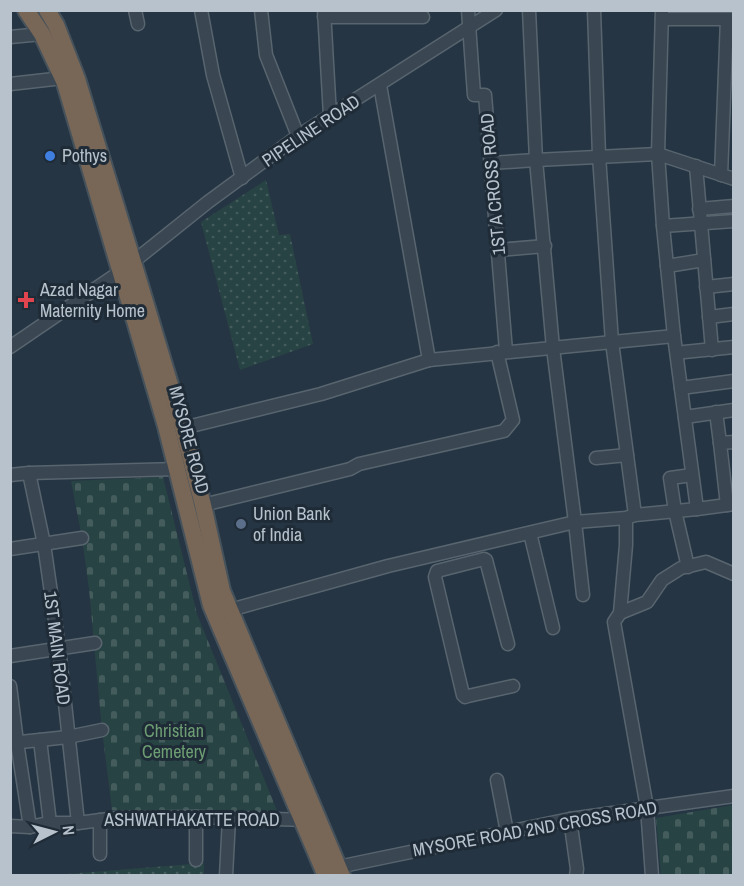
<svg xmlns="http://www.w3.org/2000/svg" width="744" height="886" viewBox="0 0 744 886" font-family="'Archivo Narrow',sans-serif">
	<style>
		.grass { fill: url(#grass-dots) }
		.cemetery { fill: url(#cemetery-stones) }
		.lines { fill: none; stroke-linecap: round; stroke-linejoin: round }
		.minor-casing { stroke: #58656f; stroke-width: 15 }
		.highway-casing { stroke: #45525c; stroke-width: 20 }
		.minor { stroke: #3a4752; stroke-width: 12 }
		.highway { stroke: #786757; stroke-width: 16 }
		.shop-dot { fill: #3f7fe0; stroke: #1f2c37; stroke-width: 2 }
		.health-dot { fill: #e0444e; stroke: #1f2c37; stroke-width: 2 }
		.service-dot { fill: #5c6f8a; stroke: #1f2c37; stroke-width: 2 }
		.labels { text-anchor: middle; stroke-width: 6; stroke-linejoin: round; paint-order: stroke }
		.street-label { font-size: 18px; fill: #b7c2cc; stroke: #1f2c37 }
		.poi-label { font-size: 18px; fill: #b7c2cc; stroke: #1f2c37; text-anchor: start }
		.park-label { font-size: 18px; fill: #6d9e73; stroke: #1f2c37 }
	</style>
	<defs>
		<pattern id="grass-dots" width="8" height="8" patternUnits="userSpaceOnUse" patternTransform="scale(1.5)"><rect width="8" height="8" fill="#284343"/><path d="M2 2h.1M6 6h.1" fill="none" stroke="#455c5d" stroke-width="1.8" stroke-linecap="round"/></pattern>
		<pattern id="cemetery-stones" width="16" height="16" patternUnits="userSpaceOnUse" patternTransform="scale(1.5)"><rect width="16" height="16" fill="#284343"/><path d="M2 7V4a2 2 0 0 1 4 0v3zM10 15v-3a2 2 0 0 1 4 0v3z" fill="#455c5d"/></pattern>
	</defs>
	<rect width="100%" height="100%" fill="#253543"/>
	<g class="grass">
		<path d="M266,180L279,235L290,234L313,344L240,370L201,222Z"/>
		<path d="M204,863V875H54Z"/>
	</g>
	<g class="cemetery">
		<path d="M163,477L197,614L278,813L112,810L102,730L89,589L82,538L71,481Z"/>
		<path d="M733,805V875H661L656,818Z"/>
	</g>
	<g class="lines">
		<defs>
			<g id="minor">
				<path d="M135,10L138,24"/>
				<path d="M201,10L213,75L242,178"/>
				<path d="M261,10L266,55L298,136"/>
				<path d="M324,10L330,116"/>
				<path d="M468,10L474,95H485L506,351"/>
				<path d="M529,10L536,160L553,348L575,522L583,595"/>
				<path d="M594,10L599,156L612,342L635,515"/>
				<path d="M662,10L658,154L663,226L674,336L697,509"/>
				<path d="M324,17H423"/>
				<path d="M662,19H733"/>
				<path d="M10,37L42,34"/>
				<path d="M10,84L63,78"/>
				<path d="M380,85L429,360"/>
				<path d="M491,163L536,160L658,154L734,179"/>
				<path d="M696,166L712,350"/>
				<path d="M721,175L727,19"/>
				<path d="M699,209L734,206"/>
				<path d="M663,226L734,221"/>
				<path d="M498,250L545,246"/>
				<path d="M133,262L208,202L298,136L496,10"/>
				<path d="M667,266L704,260"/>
				<path d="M706,287L734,284"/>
				<path d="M709,317L734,314"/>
				<path d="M10,347L120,272"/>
				<path d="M684,352L734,347"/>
				<path d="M681,388L734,381"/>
				<path d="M716,412L720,443"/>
				<path d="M685,417L734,410"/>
				<path d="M183,428L321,394L429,360L674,336"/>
				<path d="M596,458L627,455"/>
				<path d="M29,473L44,544L59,648L78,823"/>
				<path d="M10,475L29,473L178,469"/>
				<path d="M203,505L350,469L359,464L504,431L513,420L497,352"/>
				<path d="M727,505L720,443L734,442"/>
				<path d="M626,518V545L620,613L614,622L647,808L652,876"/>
				<path d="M530,533L553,628"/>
				<path d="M10,549L82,538"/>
				<path d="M688,567L675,511L670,478L692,475"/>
				<path d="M230,610L388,566L575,522L626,518L635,515L697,509L734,504"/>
				<path d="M620,613L647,602L662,580L681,568L706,562L734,574"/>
				<path d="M508,644L486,560L484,559L437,571L435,577L463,695L465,697L468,696L513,686"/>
				<path d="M10,656L95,643"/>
				<path d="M10,686L17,742L30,827"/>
				<path d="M40,740L50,823"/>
				<path d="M11,743L68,737L102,730"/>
				<path d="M497,780L507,832"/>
				<path d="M196,817V860"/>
				<path d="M570,819L577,869L576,876"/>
				<path d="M100,820V854"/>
				<path d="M10,826L30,827L48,823H78L116,818L196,817L309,820"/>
				<path d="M338,867L570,819L734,796"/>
				<path d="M226,876L229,818"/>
			</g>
			<g id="highway">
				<path d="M26,10L42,34L65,83L166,426L211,605L326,876"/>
				<path d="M47,10L56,25L77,79L133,262L183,428L203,505L222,591L342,876"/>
			</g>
		</defs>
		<use href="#minor" class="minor-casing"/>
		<use href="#highway" class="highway-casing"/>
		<use href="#minor" class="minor"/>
		<use href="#highway" class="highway"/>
	</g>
	<circle class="shop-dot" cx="50" cy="156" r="6"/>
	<path class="health-dot" d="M23 291h6v6h6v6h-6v6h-6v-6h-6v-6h6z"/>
	<circle class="service-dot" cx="241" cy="524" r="6"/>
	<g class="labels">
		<g class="street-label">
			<text transform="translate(311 131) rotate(-34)" y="6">PIPELINE ROAD</text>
			<text transform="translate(493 184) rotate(-95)" y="6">1ST A CROSS ROAD</text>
			<text transform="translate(189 440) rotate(75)" y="6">MYSORE ROAD</text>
			<text transform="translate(57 648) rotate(83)" y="6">1ST MAIN ROAD</text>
			<text x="192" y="826">ASHWATHAKATTE ROAD</text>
			<text transform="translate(535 829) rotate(-10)" y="6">MYSORE ROAD 2ND CROSS ROAD</text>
		</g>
		<g class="poi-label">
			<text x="62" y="162">Pothys</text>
			<text x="40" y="296">Azad Nagar<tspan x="40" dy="21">Maternity Home</tspan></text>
			<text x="253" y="520">Union Bank<tspan x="253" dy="21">of India</tspan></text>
		</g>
		<g class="park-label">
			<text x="174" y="737">Christian<tspan x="174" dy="21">Cemetery</tspan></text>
		</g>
	</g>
	<rect width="744" height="886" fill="none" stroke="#b7c2cc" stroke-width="24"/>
	<g transform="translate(54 832) rotate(84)" stroke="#1f2c37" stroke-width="4.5" paint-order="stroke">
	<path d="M0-4.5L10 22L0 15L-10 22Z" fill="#b7c2cc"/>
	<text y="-9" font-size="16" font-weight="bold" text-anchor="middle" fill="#b7c2cc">N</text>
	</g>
</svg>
